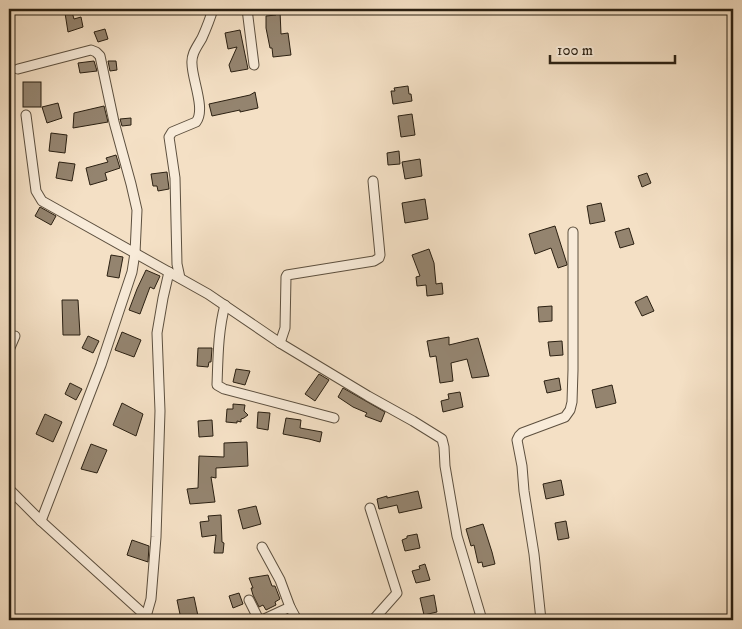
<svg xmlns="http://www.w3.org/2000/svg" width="742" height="629" viewBox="0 0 742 629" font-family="'IM FELL DW Pica',serif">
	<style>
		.building { fill: #94846f; stroke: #2b2012 }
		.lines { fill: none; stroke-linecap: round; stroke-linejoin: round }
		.street-casing { stroke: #5d503f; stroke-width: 11 }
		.street { stroke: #f8ebd9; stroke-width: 9 }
	</style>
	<rect width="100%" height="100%" fill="#f4e0c5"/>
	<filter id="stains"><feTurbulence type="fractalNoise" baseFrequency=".004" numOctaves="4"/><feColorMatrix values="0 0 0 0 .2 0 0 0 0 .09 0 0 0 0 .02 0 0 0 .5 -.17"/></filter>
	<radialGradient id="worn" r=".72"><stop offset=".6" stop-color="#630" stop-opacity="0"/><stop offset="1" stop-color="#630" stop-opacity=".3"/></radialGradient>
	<g class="building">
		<path d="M280,11L281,34L288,33L291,55L273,57L272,48H270L266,28V16L276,15Z"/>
		<path d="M72,12L74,19L81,17L83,27L68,32L65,13Z"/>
		<path d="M105,29L108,39L98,42L94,32Z"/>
		<path d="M240,30L248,69L231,72L229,65L237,47L228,49L225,33Z"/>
		<path d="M94,61L97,71L80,73L78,63Z"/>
		<path d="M108,61H116L117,70L110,71Z"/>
		<rect x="23" y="82" width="18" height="25"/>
		<path d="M408,86L409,94H411L412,101L393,104L391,91H395L394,88Z"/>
		<path d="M255,92L258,108L240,112V110L212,116L209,104L250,95Z"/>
		<path d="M58,103L62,118L47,123L42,107Z"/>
		<path d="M104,106L108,122L73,128L74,113Z"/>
		<path d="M412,114L415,135L401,137L398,116Z"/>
		<path d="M131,118V125L122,126L120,119Z"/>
		<path d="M51,133L67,135L65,153L49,151Z"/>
		<path d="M399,151L400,164L388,165L387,153Z"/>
		<path d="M116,155L120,168L105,173L107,180L90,185L86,168L108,162L106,158Z"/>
		<path d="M420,159L422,176L405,179L402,162Z"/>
		<path d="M59,162L75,164L72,181L56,178Z"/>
		<path d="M167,172L169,189L158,191L157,186H153L151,174Z"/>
		<path d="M647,173L651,183L642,187L638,176Z"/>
		<path d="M425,199L428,219L405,223L402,203Z"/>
		<path d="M601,203L605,221L590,224L587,206Z"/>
		<path d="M40,207L56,216L51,225L35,216Z"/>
		<path d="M555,226L567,264V265L558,268L551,248L535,254L529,234Z"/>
		<path d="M629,228L634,244L620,248L615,232Z"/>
		<path d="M429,249L434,263L436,284L442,283L443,294L427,296L426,285L417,286L416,277L420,276L412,255Z"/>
		<path d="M111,255L123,257L119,278L107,276Z"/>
		<path d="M146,270L160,276L154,289L150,287L140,314L129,310L137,289Z"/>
		<path d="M647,296L654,311L642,316L635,302Z"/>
		<path d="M62,300H78L80,335H63Z"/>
		<path d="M552,306V321L539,322L538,307Z"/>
		<path d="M122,332L141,340L134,357L115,350Z"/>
		<path d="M88,336L99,341L93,353L82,348Z"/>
		<path d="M449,337V345L478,338L489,376L472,378L467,359L451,363L453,381L440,383L436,356L430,357L427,341Z"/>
		<path d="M562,341L563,355L550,356L548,342Z"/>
		<path d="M198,348H212L211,362H209L208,367L197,366Z"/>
		<path d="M236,369L250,371L245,385L233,382Z"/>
		<path d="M319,374L329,380L315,401L305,394Z"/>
		<path d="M559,378L561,390L547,393L544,381Z"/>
		<path d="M70,383L82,389L76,400L65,394Z"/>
		<path d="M612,385L616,403L596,408L592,390Z"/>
		<path d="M343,388L385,412L381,422L365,416L367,413L353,407L338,397Z"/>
		<path d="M460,392L463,407L443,412L441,401L449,399L448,394Z"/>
		<path d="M122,403L143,414L136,436L113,425Z"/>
		<path d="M233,404L245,405L244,411L248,415L244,418L241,419V422L237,421V423L226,422L227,409H233Z"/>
		<path d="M258,412L270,413L268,430L257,428Z"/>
		<path d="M45,414L62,422L53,442L36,434Z"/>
		<path d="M286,418L301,420L300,428L322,432L320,442L309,439L283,434Z"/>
		<path d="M212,420L213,436L199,437L198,421Z"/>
		<path d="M247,442L248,466L216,468V478L211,477L215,502L190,504L187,489L198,488L199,456L224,457V443Z"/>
		<path d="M91,444L107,450L97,473L81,469Z"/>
		<path d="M561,480L564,495L546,499L543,484Z"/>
		<path d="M418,491L422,508L399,513L397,505L379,509L377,499L387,496V498Z"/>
		<path d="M256,506L261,524L243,529L238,510Z"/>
		<path d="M221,515L222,542L224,543L223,553H214L216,535L202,537L200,522L209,521L208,516Z"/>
		<path d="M566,521L569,538L558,540L555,523Z"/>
		<path d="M483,524L492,552L495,564L483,567L482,562L478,563L474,545L471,546L466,529Z"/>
		<path d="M417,534L420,548L405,551L402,540L407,538V536Z"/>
		<path d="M132,540L149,546L148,562L127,555Z"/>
		<path d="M425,564L430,580L416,583L412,571L420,569L419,566Z"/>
		<path d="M268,575L272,586H275L280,599L275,602L276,605L266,610L263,605L259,607L253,595L251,588H253L249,578Z"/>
		<path d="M239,593L243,604L233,608L229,596Z"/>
		<path d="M434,595L437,612L424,615L420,598Z"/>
		<path d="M194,597L198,616L181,619L177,600Z"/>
	</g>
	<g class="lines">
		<defs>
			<g id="street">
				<path d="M247,9L254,65"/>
				<path d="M18,69L91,50L96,52L100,56L114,122L131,184L137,210L135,253L132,272L101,365L41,521"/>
				<path d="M26,115L36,191L42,201L208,294L280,343L368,396L413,421L442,439L444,447L445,466L457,536L482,620"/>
				<path d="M180,278L177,264L175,178L169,137L172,132L196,122C206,110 192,79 192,64C191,54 197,47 202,38C206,29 210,19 213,9"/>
				<path d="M225,305C218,331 218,358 217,385L224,389L334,418"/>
				<path d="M280,343L285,328L286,277L287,275L374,261L379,258L380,255L373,181"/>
				<path d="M9,350L15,336"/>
				<path d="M9,489L41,521L148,618"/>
				<path d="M370,508L397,593L373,620"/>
				<path d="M262,547L280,580L290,607"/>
				<path d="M249,600L259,620"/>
				<path d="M145,620L151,599L156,537L160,411L157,333L163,298L169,272"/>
				<path d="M262,620L290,607L297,620"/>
				<path d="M541,620L534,554L524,491L522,466L517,440L519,436L522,433L565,417L570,410L572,402L573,370V232"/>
			</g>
		</defs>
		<use href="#street" class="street-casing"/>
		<use href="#street" class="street"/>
	</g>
	<rect width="742" height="629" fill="none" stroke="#f4e0c5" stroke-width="30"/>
	<rect x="10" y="10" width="722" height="609" fill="none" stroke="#2b2012" stroke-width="2.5"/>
	<rect x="15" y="15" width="712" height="599" fill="none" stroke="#2b2012"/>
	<path d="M550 55v8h125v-8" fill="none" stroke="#2b2012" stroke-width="2.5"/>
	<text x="557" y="55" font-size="15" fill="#2b2012" stroke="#f8ebd9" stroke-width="4" paint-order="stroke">100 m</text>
	<rect width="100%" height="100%" filter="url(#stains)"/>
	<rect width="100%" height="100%" fill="url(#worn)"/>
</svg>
